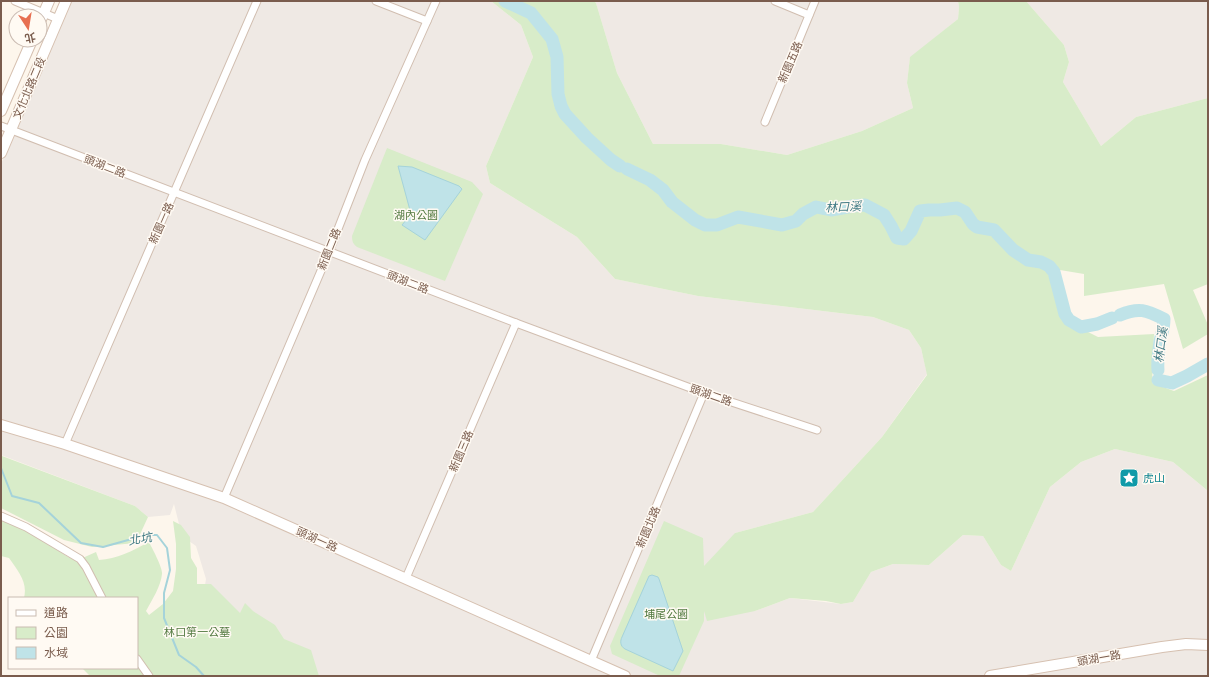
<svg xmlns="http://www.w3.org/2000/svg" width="1209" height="677" viewBox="0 0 1209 677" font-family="Overpass,'Noto Sans TC',sans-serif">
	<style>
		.industrial { fill: #efe9e4 }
		.green { fill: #d8ecc9 }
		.water { fill: #bfe3e8; stroke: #a5d3da }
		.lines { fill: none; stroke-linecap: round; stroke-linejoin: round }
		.stream { stroke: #a5d3da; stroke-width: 2 }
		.river { stroke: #bfe3e8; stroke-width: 13 }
		.street-casing { stroke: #d1beb0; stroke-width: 9 }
		.secondary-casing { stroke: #d6c0b0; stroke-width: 12 }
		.street { stroke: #fff; stroke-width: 7 }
		.secondary { stroke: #fff; stroke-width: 10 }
		.labels { text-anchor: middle; stroke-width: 3; stroke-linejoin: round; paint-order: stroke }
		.street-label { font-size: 11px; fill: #7a5c4d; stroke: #fffaf3 }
		.park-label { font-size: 11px; fill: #537a41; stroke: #fffaf3 }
		.culture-label { font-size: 11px; fill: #0d838f; stroke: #fffaf3; text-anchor: start }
		.water-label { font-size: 12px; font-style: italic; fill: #437c86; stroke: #fffaf3 }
	</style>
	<rect width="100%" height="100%" fill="#fdf6ec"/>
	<g class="industrial">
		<path d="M70,1H491L521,25L533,57L486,166L490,183L577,237L615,279L698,296L873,317L909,330L921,348L927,374L882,437L813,512L735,533L755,611L790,598L841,604L853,602L871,572L893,564L929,565L963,535L983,536L1001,565L1011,571L1050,487L1081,462L1115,449L1173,462L1208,491V676H311L201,609L206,579L196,546L182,536L174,504L170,515L148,517L135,506L1,455V164Z"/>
		<path d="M594,1H958L959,7L958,19L910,58L907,83L913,108L862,131L787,155L721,144H653L617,73L596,3Z"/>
		<path d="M1026,1H1208V98L1136,117L1101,146L1063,82L1069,62L1064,45Z"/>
	</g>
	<g class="green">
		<path d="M491,1H594L596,3L617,73L653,144H721L787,155L862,131L913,108L907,83L910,57L958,19L959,7L958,1H1026L1064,45L1069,62L1063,82L1101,146L1136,117L1208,98V284L1193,290L1208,325V334L1183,349L1164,284L1084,296V274L1060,270L1062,319L1098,337L1154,334L1152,383L1174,391L1208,375V491L1173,462L1115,449L1081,462L1050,487L1011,571L1001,565L983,536L963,535L929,565L893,564L871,572L853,602L841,604L826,601L790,598L755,611L707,621L704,611V621L679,676H660L612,654L610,646L664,521L703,538L704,566L735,533L813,512L882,437L927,375L921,348L909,330L873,317L698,296L615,279L577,237L490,183L486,166L533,57L521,25Z"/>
		<path d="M387,148L472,182L483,194L445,281L357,247C353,244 352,241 352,236Z"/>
		<path d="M2,456L135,506L148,517L136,543L92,547L64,540L1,508V458Z"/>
		<path d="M1,518L31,533L68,557L78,560L96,552L99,560C117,559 132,551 149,542C152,548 163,568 162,574C161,586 152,600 146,611L149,615L163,604L173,591L176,569V544L173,521L181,525L190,537L191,558L197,568V584H211L240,613L245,603L253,611L275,625L284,639L311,650L319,676H90L82,668H137V598H24C28,582 18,571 9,558L1,556Z"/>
	</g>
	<g class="water">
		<path d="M398,166L412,167L459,186L462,189L425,240L402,225L411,214Z"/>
		<path d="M652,575L658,577L659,579L683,651L673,671L625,649C620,646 620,641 622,637L649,576Z"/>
	</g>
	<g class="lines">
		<path class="stream" d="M1,468L12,496L39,503L81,543L103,547L146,535H157L167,548L170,570L164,593V618L179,655L196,667L204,676"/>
		<g class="river">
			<path d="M505,1L531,13L552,39L557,57L558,94L561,106L565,114L587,138L611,160L620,166"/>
			<path d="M627,169L650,180L663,190L672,202L695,220L705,225H717L738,217L782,225L796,221L803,214L816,207L831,210L853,206L865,205L884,215L891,226L897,238L904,239L911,231L920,211L929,210H940L957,208L965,212L973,224L977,227L994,230L1013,250L1028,260L1041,262L1049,266L1054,272L1065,314L1069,320L1081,327L1097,324L1112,318"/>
			<path d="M1120,315C1139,307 1146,310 1164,319C1164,327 1162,334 1160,341C1159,351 1157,360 1158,370"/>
			<path d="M1158,380L1172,383L1187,376L1208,364"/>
		</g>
		<defs>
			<g id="street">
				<path d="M15,1L58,19"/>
				<path d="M376,1L427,21"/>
				<path d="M775,1L809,15"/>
				<path d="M765,122L815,1"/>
				<path d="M1,126L516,323L704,393L817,430"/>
				<path d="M65,444L257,1"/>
				<path d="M224,498L329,252L365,160L436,1"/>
				<path d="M1,516L26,527L80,559L86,567L102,598"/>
				<path d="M406,578L516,323"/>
				<path d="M137,659L149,676"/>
				<path d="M591,661L704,393"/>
			</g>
			<g id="secondary">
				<path d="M40,22L49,1"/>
				<path d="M1,111L32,40"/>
				<path d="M1,153L66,1"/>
				<path d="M1,425L65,444L224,498L625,676"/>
				<path d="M990,676L1162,647L1186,644L1208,645"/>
			</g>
		</defs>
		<use href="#street" class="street-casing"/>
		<use href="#secondary" class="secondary-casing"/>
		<use href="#street" class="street"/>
		<use href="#secondary" class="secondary"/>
	</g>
	<defs>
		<symbol id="sight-square" viewBox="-11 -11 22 22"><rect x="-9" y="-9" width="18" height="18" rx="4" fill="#0f9aa8" stroke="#fffaf3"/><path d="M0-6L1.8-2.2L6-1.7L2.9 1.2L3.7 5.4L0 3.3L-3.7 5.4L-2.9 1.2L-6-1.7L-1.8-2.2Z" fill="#fff"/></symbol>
	</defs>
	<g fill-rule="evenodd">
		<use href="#sight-square" x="1118" y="467" width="22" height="22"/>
	</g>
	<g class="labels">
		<g class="street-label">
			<text transform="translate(790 62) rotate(-67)" y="4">新園五路</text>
			<text transform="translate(29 88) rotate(-67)" y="4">文化北路二段</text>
			<text transform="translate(105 166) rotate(21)" y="4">頭湖二路</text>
			<text transform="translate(161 223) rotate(-66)" y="4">新園一路</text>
			<text transform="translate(329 249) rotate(-68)" y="4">新園二路</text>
			<text transform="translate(408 282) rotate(21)" y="4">頭湖二路</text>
			<text transform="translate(711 395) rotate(19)" y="4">頭湖二路</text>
			<text transform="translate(461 451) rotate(-67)" y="4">新園三路</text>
			<text transform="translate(648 527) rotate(-67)" y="4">新園北路</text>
			<text transform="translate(317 539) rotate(24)" y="4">頭湖一路</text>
			<text transform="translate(1099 658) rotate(-10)" y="4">頭湖一路</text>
		</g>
		<g class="park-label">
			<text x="416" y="219">湖內公園</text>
			<text x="666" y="618">埔尾公園</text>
			<text x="197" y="636">林口第一公墓</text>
		</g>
		<g class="culture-label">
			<text x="1143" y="482">虎山</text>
		</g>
		<g class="water-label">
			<text transform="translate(843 207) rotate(-2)" y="4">林口溪</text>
			<text transform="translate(1161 345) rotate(-83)" y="4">林口溪</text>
			<text transform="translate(140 539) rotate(-10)" y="4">北坑</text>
		</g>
	</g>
	<rect width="1209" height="677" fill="none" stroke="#7a5c4d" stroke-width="4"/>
	<rect x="8" y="597" width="130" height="72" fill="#fffaf3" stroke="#cabbb1"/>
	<rect x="16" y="610" width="20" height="6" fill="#ffffff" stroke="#cabbb1"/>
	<text x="44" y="617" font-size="12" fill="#7a5c4d">道路</text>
	<rect x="16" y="627" width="20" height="12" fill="#d8ecc9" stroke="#cabbb1"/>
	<text x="44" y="637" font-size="12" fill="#7a5c4d">公園</text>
	<rect x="16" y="647" width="20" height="12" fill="#bfe3e8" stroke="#cabbb1"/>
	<text x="44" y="657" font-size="12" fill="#7a5c4d">水域</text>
	<g transform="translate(28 28) rotate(168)"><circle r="19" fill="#fffaf3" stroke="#cabbb1"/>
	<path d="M0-3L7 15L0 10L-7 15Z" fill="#e76f51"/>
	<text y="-6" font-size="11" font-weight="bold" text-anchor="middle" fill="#7a5c4d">北</text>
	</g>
</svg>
